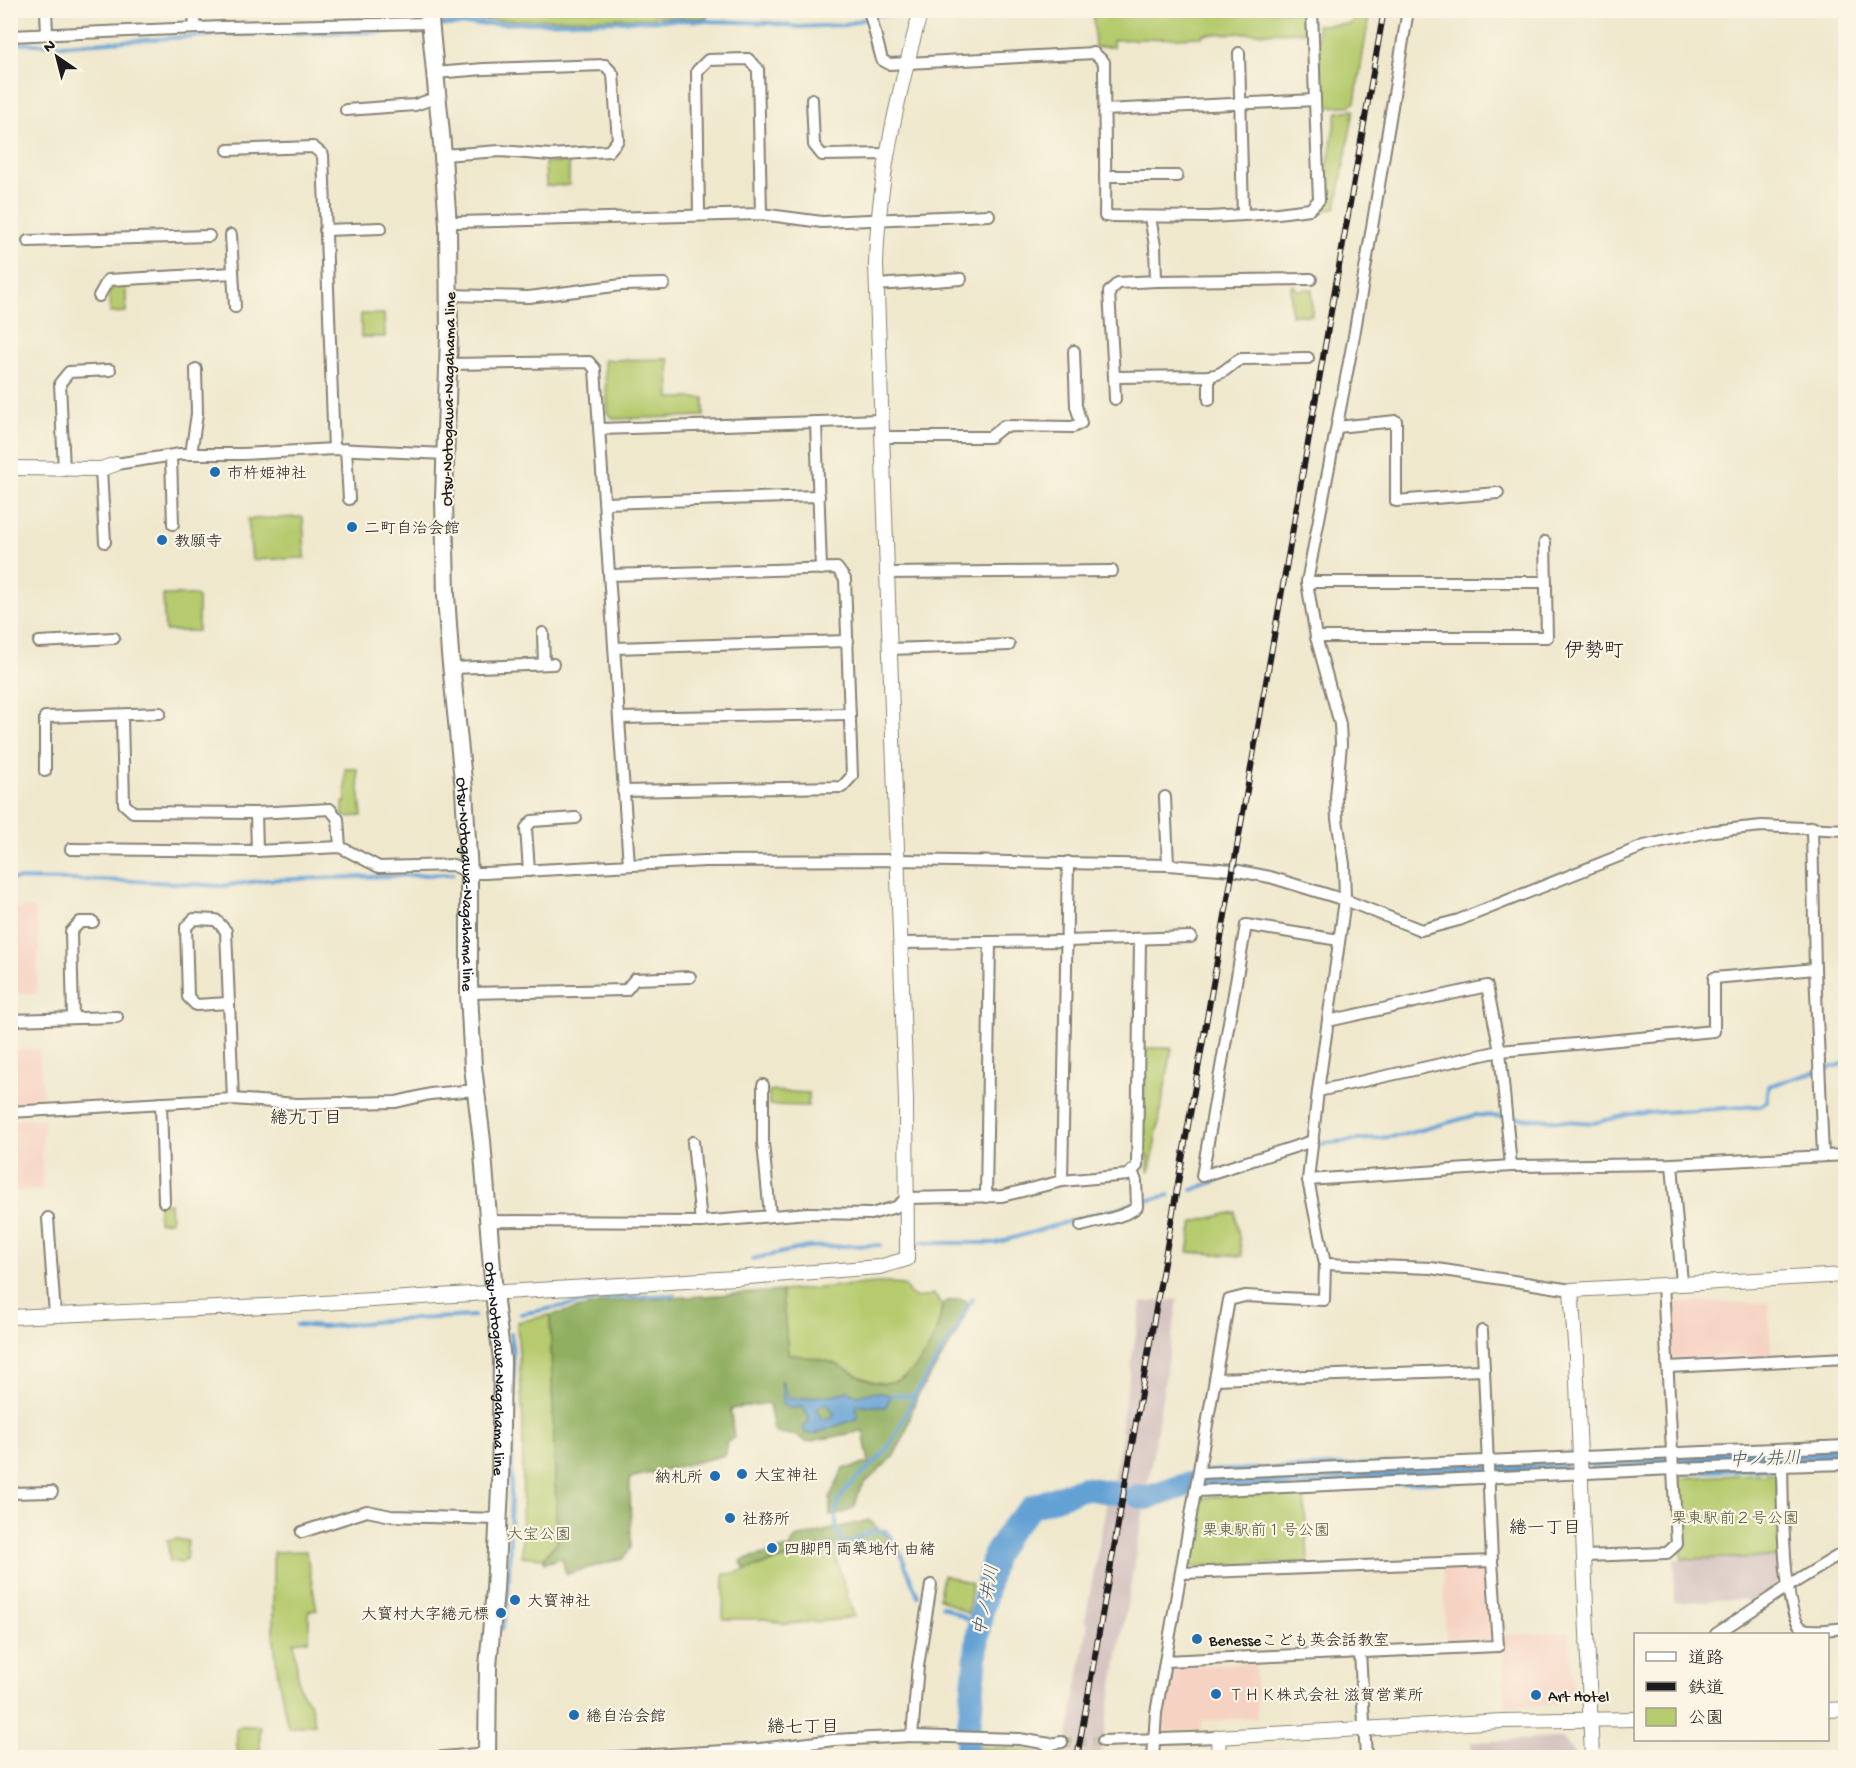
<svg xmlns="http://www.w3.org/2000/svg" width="1856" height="1768" viewBox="0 0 1856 1768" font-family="'Gochi Hand','Klee One',sans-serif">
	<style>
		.built { fill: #f6d2c3 }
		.industrial { fill: #d1bfbd }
		.green { fill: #b6cb6e; stroke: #697445; stroke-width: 1.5 }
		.forest { fill: #90af61; stroke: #56663e; stroke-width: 1.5 }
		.water { fill: #63a1d5; stroke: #405e78; stroke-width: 1.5; fill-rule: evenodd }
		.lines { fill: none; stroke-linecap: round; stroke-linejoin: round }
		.stream { stroke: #63a1d5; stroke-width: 4 }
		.river { stroke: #63a1d5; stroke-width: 24 }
		.minor-tunnel { stroke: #cfc9b2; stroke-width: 10; stroke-dasharray: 10 5; stroke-linecap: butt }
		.minor-casing { stroke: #868274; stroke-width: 14 }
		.tertiary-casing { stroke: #868274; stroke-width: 16 }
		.primary-casing { stroke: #868274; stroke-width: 20 }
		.minor { stroke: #fff; stroke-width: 10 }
		.tertiary { stroke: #fff; stroke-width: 14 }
		.primary { stroke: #fff; stroke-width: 16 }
		.rail-casing { stroke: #1c1c1c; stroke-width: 6 }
		.rail { stroke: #fcf5e5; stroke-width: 4; stroke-dasharray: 11; stroke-linecap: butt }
		.poi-dot { fill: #1f6fb2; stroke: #fcf5e5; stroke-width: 2 }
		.labels { text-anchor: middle; stroke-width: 4.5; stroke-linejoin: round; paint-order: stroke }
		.street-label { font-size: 16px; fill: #1c1c1c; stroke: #fcf5e5 }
		.poi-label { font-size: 16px; fill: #1c1c1c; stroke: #fcf5e5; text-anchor: start }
		.park-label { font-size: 16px; fill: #525939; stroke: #fcf5e5 }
		.neighbourhood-label { font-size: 18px; fill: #1c1c1c; stroke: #fcf5e5 }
		.water-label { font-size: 18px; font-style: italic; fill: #3c586f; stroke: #fcf5e5 }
		.quarter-label { font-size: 20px; fill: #1c1c1c; stroke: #fcf5e5 }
	</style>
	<rect width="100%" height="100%" fill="#fcf5e5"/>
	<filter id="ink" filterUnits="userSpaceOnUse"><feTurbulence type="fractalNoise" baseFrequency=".0167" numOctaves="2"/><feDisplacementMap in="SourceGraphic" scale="12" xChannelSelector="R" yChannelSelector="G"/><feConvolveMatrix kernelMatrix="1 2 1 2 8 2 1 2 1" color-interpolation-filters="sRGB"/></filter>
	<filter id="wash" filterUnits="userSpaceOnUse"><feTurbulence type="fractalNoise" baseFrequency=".008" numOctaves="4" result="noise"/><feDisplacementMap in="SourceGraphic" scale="24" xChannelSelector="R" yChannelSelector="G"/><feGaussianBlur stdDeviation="1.35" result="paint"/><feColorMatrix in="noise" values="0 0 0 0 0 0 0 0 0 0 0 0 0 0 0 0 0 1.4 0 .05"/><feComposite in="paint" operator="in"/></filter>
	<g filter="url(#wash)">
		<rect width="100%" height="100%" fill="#efe8cd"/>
		<g class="built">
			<path d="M11,908H33L35,911L40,942V950L38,951L37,993L11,994Z"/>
			<path d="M39,1049L44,1103L11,1105V1050Z"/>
			<path d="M45,1119L42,1145V1190L11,1192V1120Z"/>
			<path d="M1668,1302L1769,1303L1771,1355L1670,1359Z"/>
			<path d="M1483,1567L1487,1570L1490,1637L1486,1641L1446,1643L1443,1568Z"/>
			<path d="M1570,1632L1573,1690L1559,1704L1505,1707L1503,1635Z"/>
			<path d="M1255,1663L1257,1718L1202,1721V1730L1159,1731L1169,1670L1174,1667Z"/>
			<path d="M1346,1746L1353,1753V1757H1242L1248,1751Z"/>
		</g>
		<g class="industrial">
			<path d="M1178,1299L1147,1490L1138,1489L1135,1501L1145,1503L1102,1748L1099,1757L1064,1758L1088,1624L1085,1620L1106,1506L1109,1497L1112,1495L1117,1497L1119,1488L1113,1487L1112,1483L1123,1432L1120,1431L1141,1303Z"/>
			<path d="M1780,1557L1778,1586L1750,1605L1748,1600L1738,1599L1674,1603V1559Z"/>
			<path d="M1561,1738L1574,1752L1575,1757H1471V1742Z"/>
		</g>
		<g class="green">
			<path d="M441,10H654L655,18L440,21Z"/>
			<path d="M1158,10L1174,12L1192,10L1305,11V32L1203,34L1202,37L1113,40V47H1095L1093,11Z"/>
			<path d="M658,11H707V18L658,17Z"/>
			<path d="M1354,11H1370L1355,102L1349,106L1322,107L1317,25L1351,24Z"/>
			<path d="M1354,110L1336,207L1325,211C1324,176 1331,146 1337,112Z"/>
			<path d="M569,160V185L546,186L545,162L560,163Z"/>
			<path d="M126,284V312L110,313L109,292L115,286Z"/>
			<path d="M1295,285L1296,290L1312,289V315H1291V286Z"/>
			<path d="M361,314H384L385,337H361Z"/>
			<path d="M669,359L670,398H704V416L614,419L608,413L604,360Z"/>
			<path d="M303,517L305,558L252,560L248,519Z"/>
			<path d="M193,595L198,598V631H165L163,595Z"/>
			<path d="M345,769H357L362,816L343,817V802H346Z"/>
			<path d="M1145,1048H1172L1150,1171H1148V1155H1144Z"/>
			<path d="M769,1091L809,1093L808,1106L769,1105Z"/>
			<path d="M170,1203L171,1221L158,1222L159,1205Z"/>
			<path d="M1235,1212L1242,1256L1188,1252L1193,1222Z"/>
			<path d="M889,1282L905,1286C911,1299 920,1300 933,1294L942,1304C940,1334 918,1384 882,1383C863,1382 847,1367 830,1362C816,1358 802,1356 788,1354L782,1291Z"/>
			<path d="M550,1315L557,1542L543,1558L522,1556L523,1421L517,1322Z"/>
			<path d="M1776,1473L1780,1557L1682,1559L1678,1478Z"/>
			<path d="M1304,1493L1308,1562L1193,1567L1189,1562L1199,1502L1205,1497Z"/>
			<path d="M177,1539L188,1541L186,1559L181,1563L170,1561L167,1541Z"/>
			<path d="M832,1546L854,1616L837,1620L784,1624L766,1619H723L724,1574H731Z"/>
			<path d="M306,1551L317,1610L309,1611V1640L294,1642L299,1687L311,1706L315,1724L288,1728L278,1676L273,1634V1552Z"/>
			<path d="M943,1575L972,1584L968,1614L939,1598Z"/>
			<path d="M240,1726H260V1757H238L236,1730Z"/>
			<path d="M975,1747L1020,1749L1042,1753V1757H974Z"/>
		</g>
		<g class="forest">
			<path d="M782,1291L788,1354C802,1356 816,1358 830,1362C847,1367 863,1382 882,1383C918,1384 940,1334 942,1304L947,1301L962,1299L968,1303L957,1334L917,1396L904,1437L893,1457L864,1484L859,1492L855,1506L849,1511L830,1516V1497L843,1469L869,1463L863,1431L807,1442L794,1435L776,1433L774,1430L769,1405L767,1403L732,1409L731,1412L734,1438L726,1443V1455L630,1478L631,1548L624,1558L566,1574L562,1558L544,1563V1558L557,1542L550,1315L607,1302Z"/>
			<path d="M869,1520L889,1538L885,1544L842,1556L833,1543L745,1570L741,1562L744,1559L789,1548L796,1538Z"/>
		</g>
		<path class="water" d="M781,1379L787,1396L792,1399L832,1395L848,1391L858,1396L873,1392L891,1395L886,1407L858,1405L856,1409L858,1418L815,1434H806L803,1428L808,1422L809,1416L802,1407L788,1408L783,1402ZM827,1403L834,1413L832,1417L825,1419L820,1417L817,1410L819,1407Z"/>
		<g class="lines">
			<g class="stream">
				<path d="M936,13L1068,10"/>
				<path d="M437,25L675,20L770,23L798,27L845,25L877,15L901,14"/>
				<path d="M228,34L384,32L417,29"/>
				<path d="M10,43L64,45L214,35"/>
				<path d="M10,879L137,881L222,886L266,880L453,874"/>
				<path d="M1315,1144L1399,1136L1476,1115L1594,1123L1631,1114L1760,1106L1767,1102L1769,1086L1846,1063"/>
				<path d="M1192,1190L1294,1152"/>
				<path d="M921,1243H996L1077,1219L1169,1195"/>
				<path d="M752,1259L808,1247L880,1245"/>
				<path d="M521,1314L607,1298L674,1295"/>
				<path d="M296,1325L323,1327L393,1320L474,1316"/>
				<path d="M891,1395L914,1396L959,1325L972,1298"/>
				<path d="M914,1396C906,1414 898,1434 886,1450C870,1473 834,1486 836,1519C836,1529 839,1538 845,1545L874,1530L886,1531L898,1548L918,1596"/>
				<path d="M942,1606L979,1625"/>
				<path d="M502,1629L508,1605L509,1571L514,1369L511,1334"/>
			</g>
			<g class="river">
				<path d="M1684,1462L1846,1455"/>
				<path d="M1601,1465L1660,1463"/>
				<path d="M1501,1469L1556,1466"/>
				<path d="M1210,1481L1477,1470"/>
				<path d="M1138,1496L1147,1498L1189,1484"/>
				<path d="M966,1758L979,1625L994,1556L1010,1530L1032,1507L1083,1488L1116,1493"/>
			</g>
		</g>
	</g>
	<g filter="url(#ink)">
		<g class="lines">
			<path class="minor-tunnel" d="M1062,1742L1103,1741"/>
			<defs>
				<g id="minor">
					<path d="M46,10L47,34"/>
					<path d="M194,10L195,28"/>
					<path d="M869,10L882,60L889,64L1094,53L1104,62C1104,113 1106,165 1105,216L1210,217L1278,213L1310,209L1319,200L1315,100L1104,110"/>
					<path d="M1312,10L1315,100"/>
					<path d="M10,36L222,27L430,23"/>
					<path d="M1239,53L1243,215"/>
					<path d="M435,73L484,69L605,65L613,74L618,140L609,151L551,155L500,151L443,155"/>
					<path d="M812,99L814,145L822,155L887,154"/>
					<path d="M346,110L415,105L438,97"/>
					<path d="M228,150L313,147L323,155L334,449"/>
					<path d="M1105,176H1177"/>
					<path d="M699,215L697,71L708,60L748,59L758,69L761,214"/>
					<path d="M1150,217L1155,246L1156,281L1118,283L1109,292L1114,377L1209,376C1226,374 1227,366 1241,359L1308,358"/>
					<path d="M448,225L456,222L761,214L822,222L989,215"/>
					<path d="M325,230L381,228"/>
					<path d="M231,235L235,307"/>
					<path d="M28,241L209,236"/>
					<path d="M1156,281L1311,279"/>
					<path d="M877,285L961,279"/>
					<path d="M449,295L529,297L622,285L664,284"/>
					<path d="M99,296L108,280L233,273"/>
					<path d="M448,364L589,362L595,369L629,865"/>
					<path d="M1114,377L1115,399"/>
					<path d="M1209,400V376"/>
					<path d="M816,422L821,569"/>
					<path d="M1337,427L1396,421V501L1498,493"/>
					<path d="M600,429L881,420"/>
					<path d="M882,437H990L1004,426L1073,427L1081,423L1076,406L1074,351"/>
					<path d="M346,449L349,499"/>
					<path d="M191,454L197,414L196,369"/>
					<path d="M171,456L173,524"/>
					<path d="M116,464L180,454H243L334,449L446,454"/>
					<path d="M101,469L105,542"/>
					<path d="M64,470L60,383L69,372L110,370"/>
					<path d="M605,503L819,496"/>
					<path d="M886,573L1112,571"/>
					<path d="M610,575L837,568L845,579L852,776L842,787L623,791"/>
					<path d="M1307,582H1546"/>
					<path d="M543,633L544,664"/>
					<path d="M1316,637H1547L1545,542"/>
					<path d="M39,642L114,638"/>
					<path d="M615,648L848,641"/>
					<path d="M889,649L1009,645"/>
					<path d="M452,668L553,664"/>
					<path d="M122,715L124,804L133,812L256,813L330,809L338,819L340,847"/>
					<path d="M619,718L850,714"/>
					<path d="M45,771V717L160,713"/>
					<path d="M1165,797L1168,865"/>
					<path d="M256,813L257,851"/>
					<path d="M1812,827L1815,969L1823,1155"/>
					<path d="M71,849L257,851L340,847L379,867L453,865L469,873H485L705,861L898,860L1168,865L1233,870L1270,877L1345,900L1421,930L1459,920L1644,846L1713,831L1762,826L1846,830"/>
					<path d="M529,871L526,828L532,821L576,818"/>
					<path d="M901,943L1066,941L1191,937"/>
					<path d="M469,993L626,990L635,979L690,977"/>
					<path d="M228,1003L196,1005L188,997L186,927L194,919L216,920L226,931L233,1099"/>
					<path d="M73,1018L71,932L80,922H93"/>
					<path d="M10,1020L117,1017"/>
					<path d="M1328,1021L1487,986L1500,1051L1511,1166"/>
					<path d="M763,1085V1143L770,1215"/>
					<path d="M1318,1091L1500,1051L1714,1031V978L1815,969"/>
					<path d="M161,1103L164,1202"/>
					<path d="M10,1112L233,1099L297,1104L396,1102L430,1094L476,1090"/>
					<path d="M1313,1141L1202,1176L1246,925L1339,940"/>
					<path d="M693,1142L701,1222"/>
					<path d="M1672,1164L1682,1283"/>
					<path d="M1308,1180L1511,1166L1672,1164L1846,1155"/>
					<path d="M1062,1181L1068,862"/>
					<path d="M986,1197L990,942"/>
					<path d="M48,1218L55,1315"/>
					<path d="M489,1221L701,1222L808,1213L871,1214L896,1207L907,1198L1002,1196L1062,1181L1128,1175L1137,1166L1140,939"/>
					<path d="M1081,1226C1097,1221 1126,1217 1137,1207L1136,1181L1132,1171"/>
					<path d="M1325,1264L1431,1268L1571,1290"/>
					<path d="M1482,1331L1484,1370"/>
					<path d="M1668,1367L1846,1358"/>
					<path d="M1782,1466C1783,1491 1781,1620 1804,1629C1812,1632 1836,1629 1846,1628"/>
					<path d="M1200,1473L1846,1446"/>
					<path d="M1197,1491L1673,1469L1846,1464"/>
					<path d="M10,1493L52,1492"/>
					<path d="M302,1532L367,1511L391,1516L499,1519"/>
					<path d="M1584,1556L1667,1553L1677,1544L1663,1284"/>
					<path d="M1182,1573L1492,1561"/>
					<path d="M1716,1634L1787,1587L1841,1554H1846"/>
					<path d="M1360,1652L1366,1758"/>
					<path d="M1165,1661L1498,1646L1492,1561L1484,1370L1215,1379"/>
					<path d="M912,1736L918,1666L931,1585"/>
					<path d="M1103,1741L1218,1737"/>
					<path d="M433,1758L487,1753L497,1758"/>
					<path d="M601,1758L760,1749L834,1740L912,1736L1019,1739L1050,1744L1062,1742"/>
					<path d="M1048,1758L1050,1744"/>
					<path d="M1153,1758L1156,1713L1229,1300L1245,1296L1324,1300L1325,1264L1308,1180L1318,1091L1345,900L1344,864L1337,819L1336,797L1341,744L1340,724L1316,637L1307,582L1354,336L1408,10"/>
				</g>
				<g id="tertiary">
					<path d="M10,468L101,469L116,464"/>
					<path d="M10,1317L289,1305L735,1278L879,1267L907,1259L906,1099L876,265C878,179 898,94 921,10"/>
					<path d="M1828,1710L1846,1709"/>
					<path d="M1219,1758L1218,1737L1502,1721L1636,1719"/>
					<path d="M1592,1758L1576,1357L1571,1290L1846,1275"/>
				</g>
				<g id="primary">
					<path id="s1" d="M429,10L442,144L448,225L449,335L444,499L446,595L450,654L464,790L469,873V993L473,1067L482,1141L494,1293L502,1360L500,1488L495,1590L488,1666L487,1758"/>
				</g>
			</defs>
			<use href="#minor" class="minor-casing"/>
			<use href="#tertiary" class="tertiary-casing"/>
			<use href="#primary" class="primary-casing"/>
			<use href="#minor" class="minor"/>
			<use href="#tertiary" class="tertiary"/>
			<use href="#primary" class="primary"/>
			<defs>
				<path id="rail" d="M1077,1758L1384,10"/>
			</defs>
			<use href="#rail" class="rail-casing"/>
			<use href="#rail" class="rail"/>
		</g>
	</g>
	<g class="poi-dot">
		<circle cx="215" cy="472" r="6"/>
		<circle cx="352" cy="527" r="6"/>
		<circle cx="162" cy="540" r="6"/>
		<circle cx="742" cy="1474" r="6"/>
		<circle cx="715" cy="1476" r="6"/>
		<circle cx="730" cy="1518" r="6"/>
		<circle cx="772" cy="1548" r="6"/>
		<circle cx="515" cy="1600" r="6"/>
		<circle cx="501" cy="1613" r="6"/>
		<circle cx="1197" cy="1639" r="6"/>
		<circle cx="1216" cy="1694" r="6"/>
		<circle cx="1536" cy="1695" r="6"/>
		<circle cx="574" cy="1715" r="6"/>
	</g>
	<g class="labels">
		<g class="street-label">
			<text transform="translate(447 399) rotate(-89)" y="6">Otsu-Notogawa-Nagahama line</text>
			<text dy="6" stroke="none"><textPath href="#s1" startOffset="876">Otsu-Notogawa-Nagahama line</textPath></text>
			<text dy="6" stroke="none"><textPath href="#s1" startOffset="1362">Otsu-Notogawa-Nagahama line</textPath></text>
		</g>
		<g class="poi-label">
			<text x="227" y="478">市杵姫神社</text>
			<text x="364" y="533">二町自治会館</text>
			<text x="174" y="546">教願寺</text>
			<text x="754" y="1480">大宝神社</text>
			<text x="703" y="1482" text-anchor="end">納札所</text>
			<text x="742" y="1524">社務所</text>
			<text x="784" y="1554">四脚門 両築地付 由緒</text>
			<text x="527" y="1606">大寳神社</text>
			<text x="489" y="1619" text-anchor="end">大寳村大字綣元標</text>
			<text x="1209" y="1645">Benesseこども英会話教室</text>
			<text x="1228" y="1700">ＴＨＫ株式会社 滋賀営業所</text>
			<text x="1548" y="1701">Art Hotel</text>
			<text x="586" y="1721">綣自治会館</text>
		</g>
		<g class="park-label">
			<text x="1735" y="1523">栗東駅前２号公園</text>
			<text x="1266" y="1535">栗東駅前１号公園</text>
			<text x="539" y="1539">大宝公園</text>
		</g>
		<g class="neighbourhood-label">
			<text x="306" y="1123">綣九丁目</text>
			<text x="1545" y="1533">綣一丁目</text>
			<text x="803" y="1732">綣七丁目</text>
		</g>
		<g class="water-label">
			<text transform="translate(1765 1458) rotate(-2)" y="6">中ノ井川</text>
			<text transform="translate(985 1600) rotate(-79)" y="6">中ノ井川</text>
		</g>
		<g class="quarter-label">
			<text x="1594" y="656">伊勢町</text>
		</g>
	</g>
	<rect width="1856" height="1768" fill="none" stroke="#fcf5e5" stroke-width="36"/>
	<rect x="1634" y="1633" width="195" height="108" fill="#fcf5e5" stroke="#a29e95" stroke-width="1.5"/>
	<rect x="1646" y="1652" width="30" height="9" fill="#ffffff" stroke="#a29e95" stroke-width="1.5"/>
	<text x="1688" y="1663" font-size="18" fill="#1c1c1c">道路</text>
	<rect x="1646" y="1682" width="30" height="9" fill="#1c1c1c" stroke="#a29e95" stroke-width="1.5"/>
	<text x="1688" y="1693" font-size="18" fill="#1c1c1c">鉄道</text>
	<rect x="1646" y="1708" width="30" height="18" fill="#b6cb6e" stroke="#a29e95" stroke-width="1.5"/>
	<text x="1688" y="1723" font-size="18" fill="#1c1c1c">公園</text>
	<g transform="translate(57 57) rotate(325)" stroke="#fcf5e5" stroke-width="4.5" paint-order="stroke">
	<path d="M0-4.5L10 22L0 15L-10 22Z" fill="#1c1c1c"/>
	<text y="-9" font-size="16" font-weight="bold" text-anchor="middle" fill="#1c1c1c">N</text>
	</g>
</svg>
